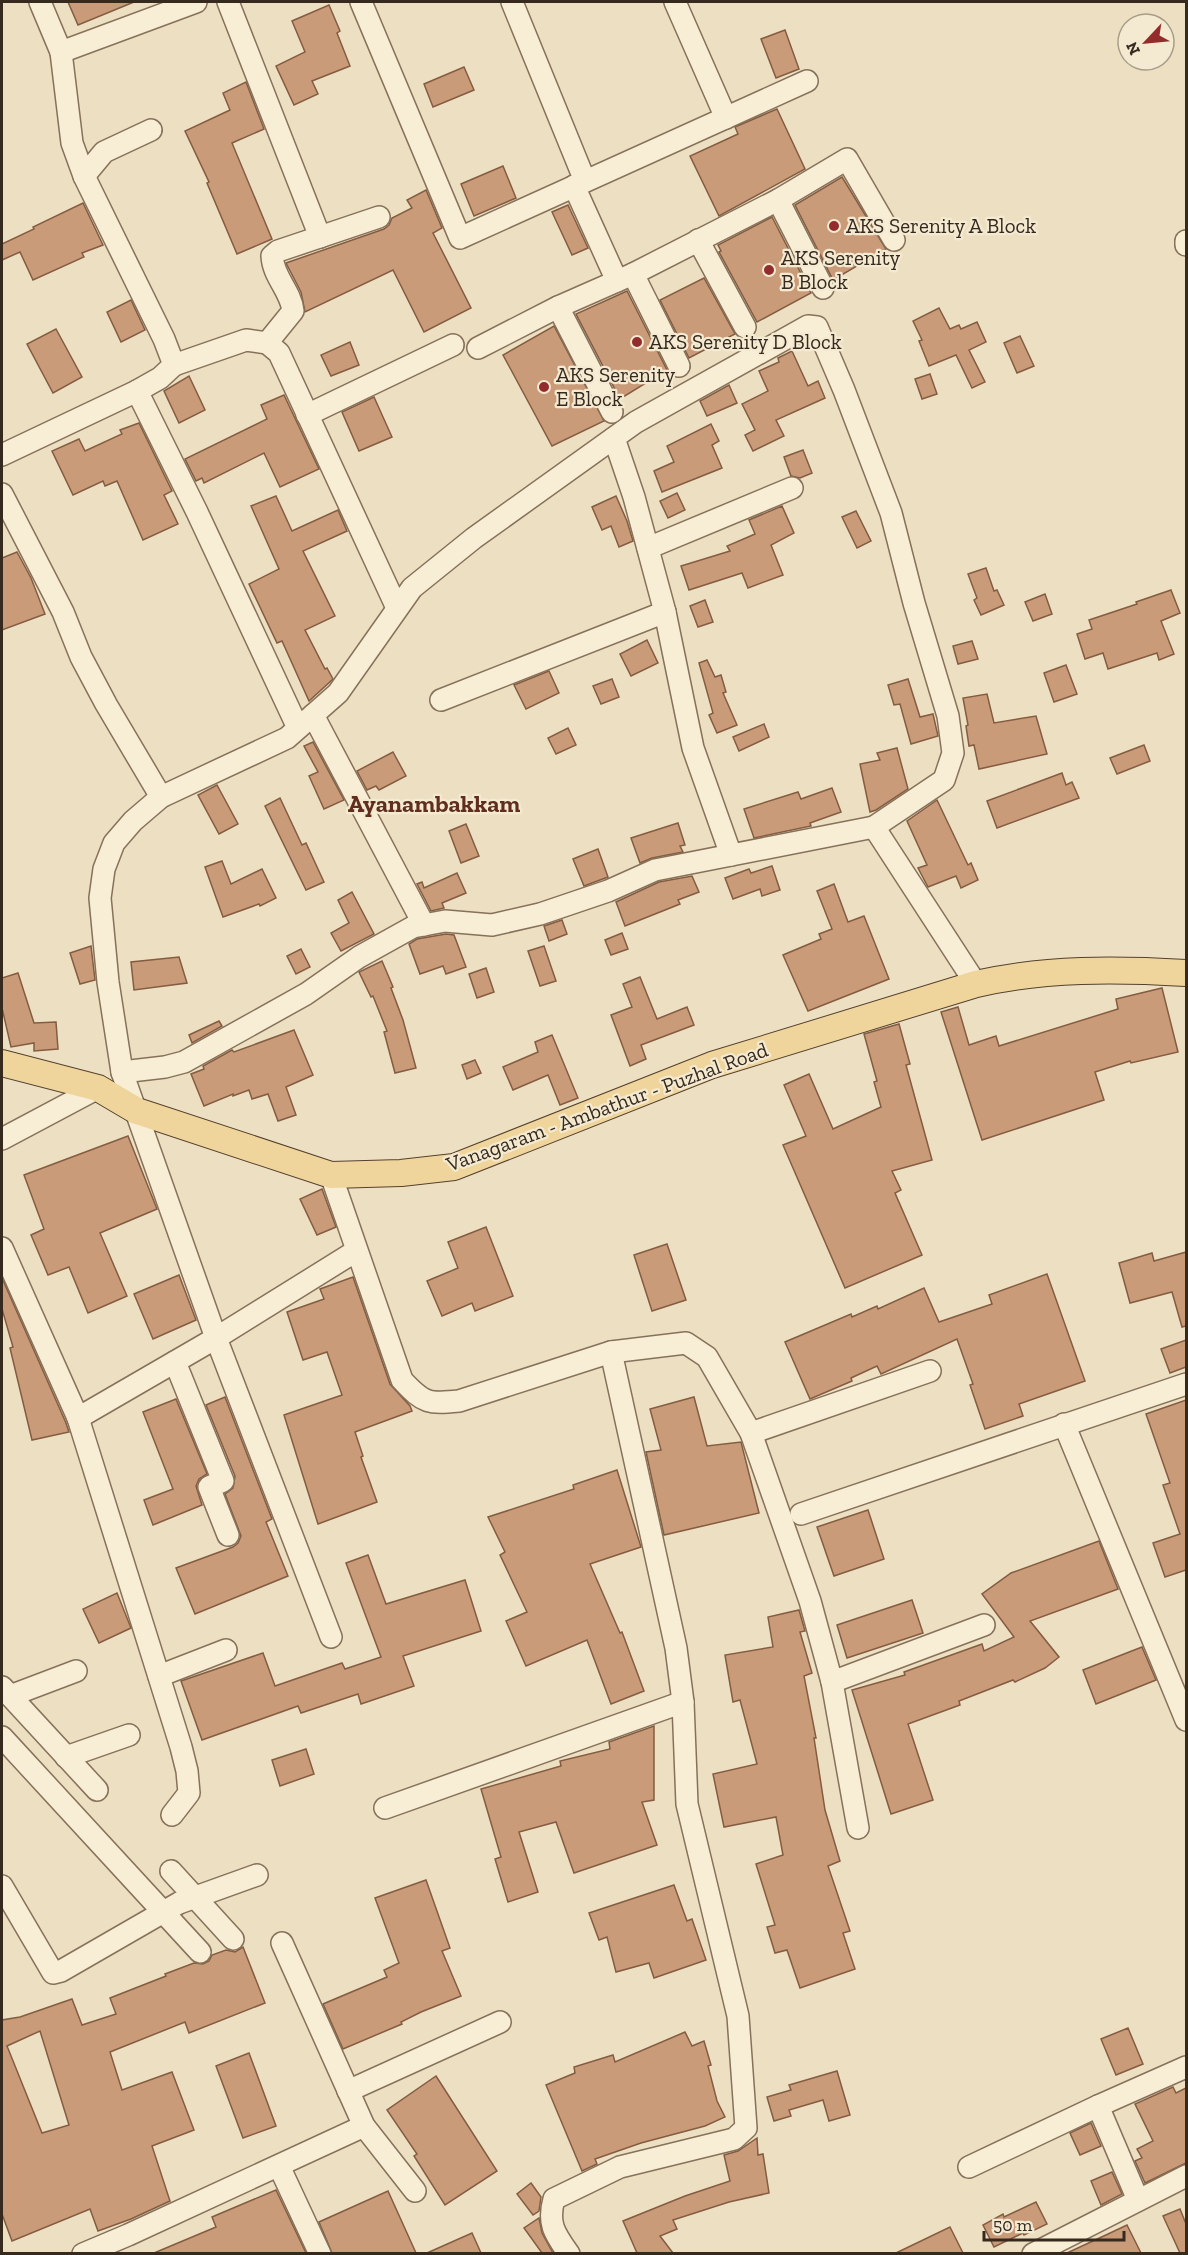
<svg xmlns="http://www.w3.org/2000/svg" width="1188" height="2255" viewBox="0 0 1188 2255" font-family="'Zilla Slab',serif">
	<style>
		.building { fill: #ca9b79; stroke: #845c41; stroke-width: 1.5; fill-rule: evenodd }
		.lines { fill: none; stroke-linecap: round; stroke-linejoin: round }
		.minor-casing { stroke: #86715a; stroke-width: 24 }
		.major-casing { stroke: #54402e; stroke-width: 28 }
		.minor { stroke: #f8edd5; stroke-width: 21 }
		.major { stroke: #efd59b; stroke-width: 26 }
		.poi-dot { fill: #932c2d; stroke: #f4ead2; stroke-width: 2 }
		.labels { text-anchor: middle; stroke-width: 4.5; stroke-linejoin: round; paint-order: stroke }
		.poi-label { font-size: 21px; fill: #362a1e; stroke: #f4ead2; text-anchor: start }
		.street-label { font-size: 21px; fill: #362a1e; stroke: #f4ead2 }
		.quarter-label { font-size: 24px; font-weight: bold; fill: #612d1e; stroke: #f4ead2 }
	</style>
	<rect width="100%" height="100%" fill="#ede0c2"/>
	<g class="building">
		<path d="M68,2H134L78,25Z"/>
		<path d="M329,5L340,31L337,33L350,66L312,81L318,94L294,105L276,66L305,52L292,21Z"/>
		<path d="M785,30L799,69L776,78L761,39Z"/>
		<path d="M464,67L474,90L433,107L424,84Z"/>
		<path d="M246,82L264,129L232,143L272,239L237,254L207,183L209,182L185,131L230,110L223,93Z"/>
		<path d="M777,109L805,169L719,216L690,156L738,134L735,127Z"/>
		<path d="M503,166L516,198L474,216L461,184Z"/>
		<path d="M842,177L886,249L833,280L795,205Z"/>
		<path d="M426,190L442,228L433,233L471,308L424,332L393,270L305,312L301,292L286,263L384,229L389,225L392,218L412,208L407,200Z"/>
		<path d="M83,203L103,245L82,253L84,257L33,280L20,252L2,260V244L34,229L33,227Z"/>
		<path d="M568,205L588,248L572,255L552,212Z"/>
		<path d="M772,217L811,293L757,322L719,252L721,251L718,245Z"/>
		<path d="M704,278L735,334L689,358L660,300Z"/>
		<path d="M627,291L667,370L620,399L576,314Z"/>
		<path d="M131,300L145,330L121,342L107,312Z"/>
		<path d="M939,308L950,329L959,325L961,329L977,322L986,342L969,350L985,382L972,388L956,355L929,366L919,341L922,340L913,321Z"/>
		<path d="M554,326L604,421L552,446L503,355Z"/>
		<path d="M56,329L82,377L53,393L27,344Z"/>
		<path d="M1020,336L1034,366L1017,373L1004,343Z"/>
		<path d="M350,342L359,365L331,376L321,355Z"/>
		<path d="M792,351L808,386L818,381L825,398L776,420L784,436L753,451L745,435L755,430L742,404L768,391L759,371L779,362L778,358Z"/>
		<path d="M930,374L937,394L922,399L915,379Z"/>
		<path d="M189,376L205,410L179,423L164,391Z"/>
		<path d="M729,385L737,403L707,416L700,401Z"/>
		<path d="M284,395L319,469L280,487L264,453L204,483L202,478L196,481L185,459L267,419L261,405Z"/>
		<path d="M374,397L392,437L359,451L342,412Z"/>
		<path d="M139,423L172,491L164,495L178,524L143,540L117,481L105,486L103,481L73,495L52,451L79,439L85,451L122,434L120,430Z"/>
		<path d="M711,424L719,441L712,445L722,468L662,492L654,471L674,462L667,446Z"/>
		<path d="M803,450L812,473L800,478L791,476L784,457Z"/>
		<path d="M677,493L685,510L668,518L660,501Z"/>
		<path d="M276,496L292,531L338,510L347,531L303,551L335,616L305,630L325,669L327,668L333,679L309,701L282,641L277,643L249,584L279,569L251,506Z"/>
		<path d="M616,496L627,521L633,541L619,547L611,526L602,530L592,507Z"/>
		<path d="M782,506L794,533L771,545L783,575L748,588L742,573L689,590L681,566L730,551L727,546L755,534L749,520Z"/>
		<path d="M856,511L871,541L857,548L842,517Z"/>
		<path d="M17,552L31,578L45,614L2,630V558Z"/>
		<path d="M986,568L994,591L997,590L1004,605L981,615L974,600L977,598L968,574Z"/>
		<path d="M1171,590L1180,613L1161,621L1174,654L1159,660L1157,653L1108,669L1103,653L1085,659L1077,634L1092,629L1089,620L1137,604L1136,602Z"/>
		<path d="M1045,594L1052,614L1033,621L1025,602Z"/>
		<path d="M705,600L713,622L698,627L690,606Z"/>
		<path d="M647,640L658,663L631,676L620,654Z"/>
		<path d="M972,641L978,659L958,664L953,646Z"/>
		<path d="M707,660L715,677L721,675L726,692L723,693L737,725L717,733L709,715L713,713L699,663Z"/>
		<path d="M1066,665L1077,694L1054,702L1044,673Z"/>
		<path d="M549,671L559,693L526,709L514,685Z"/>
		<path d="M612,679L619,697L601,704L593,686Z"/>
		<path d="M908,679L920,717L933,714L938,736L911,744L900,704L894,705L888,685Z"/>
		<path d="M987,694L994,723L1036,716L1047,754L979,769L974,745L969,746L966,726L968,725L963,698Z"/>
		<path d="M764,724L769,737L739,751L733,737Z"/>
		<path d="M568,728L576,745L556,754L548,738Z"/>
		<path d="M313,742L344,800L324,809L309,776L318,772L304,746Z"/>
		<path d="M1144,745L1150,761L1117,774L1110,758Z"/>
		<path d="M897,748L908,789L876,810L870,812L860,764L880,760L877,753Z"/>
		<path d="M393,752L406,776L379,790L376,786L367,790L357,771Z"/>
		<path d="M1062,773L1066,785L1072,782L1079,798L997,828L987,801Z"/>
		<path d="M217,785L238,824L219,834L198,795Z"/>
		<path d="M832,788L841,812L810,823L811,826L754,838L744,809L798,792L801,799Z"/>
		<path d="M280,798L302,845L306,843L324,882L306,890L265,806Z"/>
		<path d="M937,800L968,865L971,863L978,880L961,888L956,876L928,887L918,868L927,865L907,821Z"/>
		<path d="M678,823L685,845L680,846L683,852L652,858L640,863L631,838Z"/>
		<path d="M466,824L479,856L461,863L449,831Z"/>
		<path d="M598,849L608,877L584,886L573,859Z"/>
		<path d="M222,861L231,884L262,869L276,898L260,906L259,904L223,917L205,867Z"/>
		<path d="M772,866L780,890L762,896L760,889L733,899L725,878L749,869L751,873Z"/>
		<path d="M457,873L466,893L442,903L444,908L431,911L417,884L422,882L424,888Z"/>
		<path d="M692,876L699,892L678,900L680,904L625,926L616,902L659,882Z"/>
		<path d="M834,884L848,922L864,916L889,979L808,1011L783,955L821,939L819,934L832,929L817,891Z"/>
		<path d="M352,892L374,934L341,951L331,933L349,923L338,900Z"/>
		<path d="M562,920L567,934L549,941L544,926Z"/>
		<path d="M622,933L628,949L611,955L605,940Z"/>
		<path d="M446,934L454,935L466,967L446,974L443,966L420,974L409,944L417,939Z"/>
		<path d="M91,946L95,980L80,984L70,953Z"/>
		<path d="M544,946L556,981L540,986L528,951Z"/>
		<path d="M301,949L310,967L296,974L287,956Z"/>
		<path d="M179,957L187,983L134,990L131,962Z"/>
		<path d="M382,961L393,987L391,988L403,1020L416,1068L395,1073L384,1032L387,1031L373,996L371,997L359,972Z"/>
		<path d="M486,968L494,992L477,998L469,974Z"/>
		<path d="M18,973L34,1023L56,1022L58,1049L34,1051V1043L11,1047L2,1008V978Z"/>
		<path d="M640,977L657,1019L687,1007L694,1025L641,1045L646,1059L630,1066L611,1015L632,1007L623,984Z"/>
		<path d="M1162,988L1178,1052L1131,1063L1130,1061L1095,1072L1104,1100L982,1140L941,1012L958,1007L969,1045L996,1036L999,1046L1118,1009L1116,999Z"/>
		<path d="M219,1021L222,1026L192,1043L189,1035Z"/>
		<path d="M899,1024L910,1064L906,1065L932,1160L892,1171L901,1190L895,1193L922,1255L845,1288L783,1145L806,1136L784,1085L809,1074L833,1129L881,1107L874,1082L877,1081L864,1034Z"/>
		<path d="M294,1030L313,1075L286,1087L296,1115L278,1121L268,1094L252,1099L249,1090L233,1096V1094L204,1106L191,1074L204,1069L203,1066L232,1050L234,1052Z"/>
		<path d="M552,1035L578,1098L560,1105L548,1075L513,1090L503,1067L538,1052L535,1042Z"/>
		<path d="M475,1060L481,1073L467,1079L462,1065Z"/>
		<path d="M128,1136L157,1209L100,1233L127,1296L88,1313L69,1267L48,1275L31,1235L44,1229L24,1175Z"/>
		<path d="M322,1189L336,1227L317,1235L300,1199Z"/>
		<path d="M486,1227L513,1296L475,1311L472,1303L442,1316L427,1281L458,1268L448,1242Z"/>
		<path d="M667,1244L686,1300L652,1311L634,1255Z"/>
		<path d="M1186,1252V1326L1182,1327L1172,1292L1130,1303L1119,1263L1152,1253L1154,1261Z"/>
		<path d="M1047,1274L1085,1381L1019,1404L1023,1416L985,1429L970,1385L973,1384L957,1339L881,1374L877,1366L851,1378L852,1381L810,1399L785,1342L851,1314L852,1317L877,1306L878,1309L924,1288L939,1322L992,1304L989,1295Z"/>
		<path d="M179,1275L196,1320L153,1339L134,1294Z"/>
		<path d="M353,1277L390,1384L410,1406L412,1411L355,1432L363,1456L361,1457L377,1502L318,1524L284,1415L342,1395L327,1352L303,1360L287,1312L324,1299L320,1289Z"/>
		<path d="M2,1278L66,1423L69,1432L32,1440L10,1348L13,1347L2,1309Z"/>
		<path d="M1186,1340V1367L1170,1373L1161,1349Z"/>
		<path d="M225,1397L272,1519L266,1522L288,1576L195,1614L176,1568L233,1547L238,1543L241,1536L225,1494L233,1488L235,1476L206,1405Z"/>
		<path d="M694,1397L707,1446L741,1442L759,1513L664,1535L646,1452L661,1450L650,1409Z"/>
		<path d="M176,1399L207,1474L199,1479L196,1486L202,1505L153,1525L144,1500L173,1489L143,1412Z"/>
		<path d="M1186,1400V1570L1165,1577L1153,1543L1180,1534L1163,1485L1170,1483L1146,1414Z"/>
		<path d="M617,1470L641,1547L590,1564L620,1633L622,1632L644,1691L611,1704L587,1640L526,1666L506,1621L527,1612L500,1555L505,1552L488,1517L574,1489L573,1485Z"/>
		<path d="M868,1510L884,1559L834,1576L817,1527Z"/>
		<path d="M1099,1541L1118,1589L1030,1621L1059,1657L1045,1668L1015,1682L1013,1680L959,1701L960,1705L908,1724L933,1800L891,1814L852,1690L905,1675L904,1672L982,1644L984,1651L1014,1637L982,1594L1011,1573Z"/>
		<path d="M368,1555L386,1604L465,1580L481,1631L403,1656L414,1686L361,1704L358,1694L301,1713L298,1706L202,1740L181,1681L263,1653L275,1686L342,1663L345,1669L381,1657L346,1563Z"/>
		<path d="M117,1593L131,1628L99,1643L83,1609Z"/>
		<path d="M912,1600L923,1633L847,1658L837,1625Z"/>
		<path d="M799,1610L805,1631L800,1632L812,1673L804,1676L816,1738H814L825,1810L840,1861L828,1866L850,1931L843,1933L855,1969L800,1988L787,1950L775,1953L767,1927L775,1925L756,1864L783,1855L776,1817L724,1827L713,1774L757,1764L740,1700L733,1702L725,1655L773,1647L768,1617Z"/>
		<path d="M1142,1647L1156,1680L1096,1704L1083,1670Z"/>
		<path d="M654,1726V1800L642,1802L657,1845L574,1873L556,1822L519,1832L538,1892L508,1902L495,1859L501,1857L481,1789L561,1766L560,1761L610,1749L609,1742Z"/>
		<path d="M306,1749L314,1774L280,1786L272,1760Z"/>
		<path d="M426,1880L450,1948L442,1951L461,1996L421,2012L401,2022L402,2024L343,2049L323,2004L387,1977L384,1970L399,1963L375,1898Z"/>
		<path d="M674,1885L687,1921L692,1919L706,1960L654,1978L649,1963L616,1972L607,1937L599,1940L589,1913Z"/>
		<path d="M243,1947L265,2003L189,2033L185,2022L110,2052L122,2090L172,2072L194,2130L152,2146L170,2201L131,2219L98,2231L90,2209L12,2241L2,2214V2020L20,2017L72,1999L82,2025L116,2014L110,1998L166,1976L165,1974L194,1963L203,1964L209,1961L212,1955L226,1950L235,1952ZM40,2031L69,2125L42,2133L7,2046Z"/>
		<path d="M1128,2028L1143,2064L1116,2075L1101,2039Z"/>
		<path d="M685,2032L692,2046L704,2041L711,2065L708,2066L717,2101L725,2117L705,2126L641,2143L595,2159L597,2164L582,2171L546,2085L575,2073L574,2067L613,2055L615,2062Z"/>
		<path d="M249,2053L276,2126L243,2138L216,2066Z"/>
		<path d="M837,2071L850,2115L829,2121L823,2100L789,2110L791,2116L774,2121L767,2097L791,2090L789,2085Z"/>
		<path d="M436,2076L497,2171L445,2205L414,2156L417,2154L387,2110Z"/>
		<path d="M1173,2087L1176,2093L1186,2088V2163L1145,2183L1135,2161L1142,2158L1137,2149L1153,2141L1135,2104Z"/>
		<path d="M1091,2123L1101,2146L1080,2155L1070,2133Z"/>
		<path d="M757,2138L758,2155L763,2154L769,2193L729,2202L673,2220L677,2229L660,2236L673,2253H637L623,2221L685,2196L730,2181L724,2155L738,2151Z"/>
		<path d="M1112,2172L1122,2194L1101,2205L1091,2181Z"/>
		<path d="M531,2183L541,2197L539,2211L533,2215L517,2194Z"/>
		<path d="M276,2190L306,2253H154L216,2227L212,2217Z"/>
		<path d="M388,2191L416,2253H332L319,2222Z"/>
		<path d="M1036,2202L1047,2224L1024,2235L1023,2233L994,2247L983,2225L1003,2214L1004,2217Z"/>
		<path d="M1180,2209L1186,2224V2253H1180L1163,2216Z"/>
		<path d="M539,2218L542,2233L553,2253H542L524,2228Z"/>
		<path d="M1127,2225L1141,2253H1067L1108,2234Z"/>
		<path d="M950,2227L963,2253H896Z"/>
		<path d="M472,2233L481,2253H427Z"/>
	</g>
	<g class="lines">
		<defs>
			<g id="minor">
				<path d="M40,2L61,52L196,2"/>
				<path d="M228,2L320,237"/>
				<path d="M361,2L460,238L807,81"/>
				<path d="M512,2L585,181"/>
				<path d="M675,2L726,118"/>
				<path d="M61,52L72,143L84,176L164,339L174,365L160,378L137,391L197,512L298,728"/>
				<path d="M84,176L104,152L151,130"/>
				<path d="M574,186L617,281"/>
				<path d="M778,200L823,288"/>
				<path d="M698,240L745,327"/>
				<path d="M1186,241V245"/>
				<path d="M633,274L679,366"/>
				<path d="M558,307L612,412"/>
				<path d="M267,343L293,311C291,291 273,277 272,256L278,251L379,217"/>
				<path d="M478,348L558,307L633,274L778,200L847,159L894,240"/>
				<path d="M174,365L246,340L267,343L279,353L397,608"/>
				<path d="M307,415L453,345"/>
				<path d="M614,438L634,497L665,612L693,748L731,855"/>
				<path d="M2,455L137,391"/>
				<path d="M2,494L63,612L81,657L106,704L161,797"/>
				<path d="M648,548L792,488"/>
				<path d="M441,700L665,612"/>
				<path d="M313,715L424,925"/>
				<path d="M122,1072L165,1067L184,1062L306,994L359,957L413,927L445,921L492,925L540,914L608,891L655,870L874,827"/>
				<path d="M2,1139L98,1088"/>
				<path d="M331,1175L402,1380C424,1404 429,1404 459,1401L611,1352L686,1343L707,1357L751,1433L810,1601L832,1682L858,1828"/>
				<path d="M2,1248L78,1418L216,1338L356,1251"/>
				<path d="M175,1362L223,1481L209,1487L228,1535"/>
				<path d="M78,1418L181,1747L187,1771L189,1793L172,1815"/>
				<path d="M1064,1424L1186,1720"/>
				<path d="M751,1433L930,1371"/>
				<path d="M801,1514L1186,1384"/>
				<path d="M331,1637L216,1338L122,1072L108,982L100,898L104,869L114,843L133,821L161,797L287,738L338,693L412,588L474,538L636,422L808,326L817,327L844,390L891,513L914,603L948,716L953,753L944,780L874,827L976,984"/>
				<path d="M159,1676L226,1650"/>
				<path d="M832,1682L984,1625"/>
				<path d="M2,1687L97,1790"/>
				<path d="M10,1696L76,1671"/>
				<path d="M2,1737L200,1952"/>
				<path d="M66,1757L129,1735"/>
				<path d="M385,1808L683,1702"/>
				<path d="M171,1871L233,1939"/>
				<path d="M2,1886L53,1973L61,1971L179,1903L257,1875"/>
				<path d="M282,1943L364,2126L415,2191"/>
				<path d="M348,2091L500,2022"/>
				<path d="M1098,2106L1138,2200"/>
				<path d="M279,2166L320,2254"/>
				<path d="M969,2167L1098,2106L1186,2067"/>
				<path d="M83,2254L128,2235L364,2126"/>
				<path d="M569,2254C555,2234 547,2224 554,2199L620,2167L734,2139L746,2128L738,2016L687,1804L683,1702L676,1648L611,1352"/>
				<path d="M1033,2254L1186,2176"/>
			</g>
			<path id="major" d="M2,1063L98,1088L137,1111L331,1175L401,1173L454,1167L712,1065L976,984C1045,968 1117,969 1186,973"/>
		</defs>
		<use href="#minor" class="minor-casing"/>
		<use href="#major" class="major-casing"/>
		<use href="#minor" class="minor"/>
		<use href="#major" class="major"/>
	</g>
	<g class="poi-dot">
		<circle cx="834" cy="226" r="6"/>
		<circle cx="769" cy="270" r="6"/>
		<circle cx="637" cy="342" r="6"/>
		<circle cx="544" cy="387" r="6"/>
	</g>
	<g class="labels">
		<g class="poi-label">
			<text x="846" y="233">AKS Serenity A Block</text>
			<text x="781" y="265">AKS Serenity<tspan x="781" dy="24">B Block</tspan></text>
			<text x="649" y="349">AKS Serenity D Block</text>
			<text x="556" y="382">AKS Serenity<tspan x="556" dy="24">E Block</tspan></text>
		</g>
		<g class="street-label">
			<text transform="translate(607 1107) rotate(-20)" y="7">Vanagaram - Ambathur - Puzhal Road</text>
		</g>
		<g class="quarter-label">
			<text x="434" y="812">Ayanambakkam</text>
		</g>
	</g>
	<rect width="1188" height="2255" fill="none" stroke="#362a1e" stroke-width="6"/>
	<g transform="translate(1146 42) rotate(244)"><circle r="28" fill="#f4ead2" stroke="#a89d8a" stroke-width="1.5"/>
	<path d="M0-4.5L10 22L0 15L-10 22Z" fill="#932c2d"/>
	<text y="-9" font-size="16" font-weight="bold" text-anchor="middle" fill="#362a1e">N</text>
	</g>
	<path d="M984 2231v9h140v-9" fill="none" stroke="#362a1e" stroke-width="3"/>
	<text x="993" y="2231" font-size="18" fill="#362a1e" stroke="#f4ead2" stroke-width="4.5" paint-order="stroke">50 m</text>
</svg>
